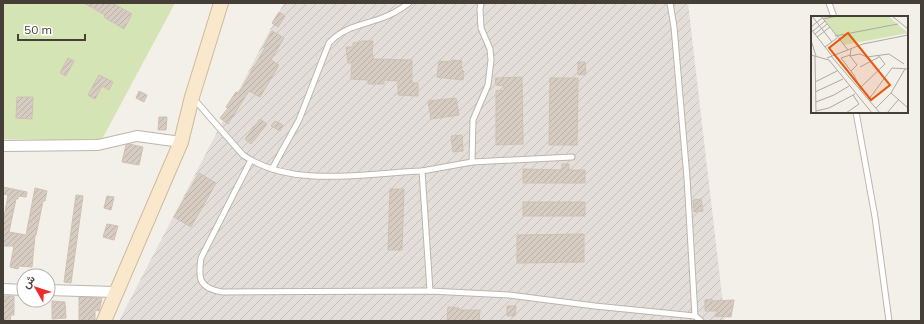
<svg xmlns="http://www.w3.org/2000/svg" width="924" height="324" viewBox="0 0 924 324" font-family="Mulish,Vazirmatn,sans-serif">
	<style>
		.industrial { fill: url(#industrial-furrows) }
		.green { fill: #d5e4b5 }
		.building { fill: url(#building-hatch); stroke: #cec0b3 }
		.lines { fill: none; stroke-linecap: round; stroke-linejoin: round }
		.lane-casing { stroke: #beb5ac; stroke-width: 7 }
		.street-casing { stroke: #beb5ac; stroke-width: 12 }
		.secondary-casing { stroke: #cfba9c; stroke-width: 16 }
		.lane { stroke: #fff; stroke-width: 5 }
		.street { stroke: #fff; stroke-width: 10 }
		.secondary { stroke: #fae8cc; stroke-width: 14 }
		.inset-road { fill: none; stroke: #aea9a2; stroke-width: 1 }
		.view { fill: #e8590c; fill-opacity: 0.15; stroke: #e8590c; stroke-width: 2 }
		.inset-edge { fill: none; stroke: #463f38; stroke-width: 2 }
	</style>
	<defs>
		<pattern id="industrial-furrows" width="10" height="10" patternUnits="userSpaceOnUse"><rect width="10" height="10" fill="#e3deda"/><path d="M-1 1l2-2M0 10L10 0M9 11l2-2" fill="none" stroke="#c4c0bc"/></pattern>
		<pattern id="building-hatch" width="6" height="6" patternUnits="userSpaceOnUse"><rect width="6" height="6" fill="#d7ccc2"/><path d="M-1 1l2-2M0 6l6-6M5 7l2-2" fill="none" stroke="#bab0a7"/></pattern>
	</defs>
	<rect width="100%" height="100%" fill="#f3efe9"/>
	<path class="industrial" d="M284,3H688L725,321H119Z"/>
	<path class="green" d="M3,3H175L101,141L3,139Z"/>
	<g class="building">
		<path d="M84,3H112L132,14L124,29L104,17L105,15Z"/>
		<path d="M279,12L285,16L278,27L272,23Z"/>
		<path d="M272,31L284,38L271,60L279,65L260,97L249,91L228,124L220,118L228,108L226,107L236,92L239,93L265,48L263,47Z"/>
		<path d="M361,41H373L372,55H373V59L412,60V83H418V96L398,95V81L384,80V84H368V80L351,79L352,63H348L346,47H353V43L361,42Z"/>
		<path d="M68,58L74,61L66,76L60,73Z"/>
		<path d="M452,60L462,61L461,70L464,71L463,80L437,77L439,61L451,62Z"/>
		<path d="M578,62H585L586,74L578,75Z"/>
		<path d="M99,75L113,82L109,90L102,86L95,99L88,95Z"/>
		<path d="M522,77L523,144L496,145V91L504,90V86L496,85L495,78Z"/>
		<path d="M550,78H578L577,145H549Z"/>
		<path d="M139,91L147,95L144,102L136,98Z"/>
		<path d="M17,97H33L32,119L16,118Z"/>
		<path d="M456,98L459,115L431,119L428,101Z"/>
		<path d="M159,117H167L166,130H158Z"/>
		<path d="M260,119L267,124L251,144L245,139Z"/>
		<path d="M275,121L283,125L280,131L271,126Z"/>
		<path d="M462,135L463,151L453,152L451,136Z"/>
		<path d="M129,144L143,147L139,165L122,162L126,145Z"/>
		<path d="M562,164H569V170H585V183H523V169L562,170Z"/>
		<path d="M199,173L216,183L191,227L174,217Z"/>
		<path d="M3,187L27,192L26,197L18,196V199H16L9,232L26,235L35,188L47,191L45,201H43L36,235H35L32,267L19,266L18,269L10,267L14,246H3V223L8,195L3,194Z"/>
		<path d="M390,189H404L402,250H388Z"/>
		<path d="M76,195L83,196L71,283L64,282Z"/>
		<path d="M107,196L114,197L111,210L104,208Z"/>
		<path d="M701,199L703,211L694,212L693,200Z"/>
		<rect x="523" y="202" width="62" height="14"/>
		<path d="M107,224L118,226L114,240L103,237Z"/>
		<path d="M584,234V262L517,263V235Z"/>
		<path d="M3,296H14V315H11L10,321H3Z"/>
		<path d="M79,297L102,298L99,311L95,310V321H79Z"/>
		<path d="M712,299V301L734,300L731,317L714,316L718,311H705V300Z"/>
		<path d="M52,301L65,302L66,318L52,319Z"/>
		<path d="M507,306H516L515,316H507Z"/>
		<path d="M448,307L459,308V310H480L479,321H447Z"/>
	</g>
	<g class="lines">
		<defs>
			<g id="lane">
				<path d="M670,3L674,27L687,178L695,316"/>
				<path d="M829,3L834,17"/>
				<path d="M194,99L243,155C292,189 366,173 422,171L430,291"/>
				<path d="M856,112L875,217L889,321"/>
				<path d="M251,160L201,258C198,279 199,288 222,292L430,291L509,295L595,306L695,316L701,321"/>
				<path d="M472,162L473,120L488,85L491,60L490,49L481,28L480,9L481,3"/>
				<path d="M272,169L299,120L329,43C343,27 363,25 382,18C391,15 401,9 409,3"/>
				<path d="M422,171L472,162L572,157"/>
			</g>
			<g id="street">
				<path d="M3,146L98,145L137,136L181,142"/>
				<path d="M3,289L24,290"/>
				<path d="M48,290L115,292"/>
			</g>
			<path id="secondary" d="M104,321L181,142L192,97L221,3"/>
		</defs>
		<use href="#lane" class="lane-casing"/>
		<use href="#street" class="street-casing"/>
		<use href="#secondary" class="secondary-casing"/>
		<use href="#lane" class="lane"/>
		<use href="#street" class="street"/>
		<use href="#secondary" class="secondary"/>
	</g>
	<g transform="translate(811 16)">
		<rect width="97" height="97" fill="#f3efe9"/>
		<path d="M11,0H77L97,17L33,29Z" fill="#d5e4b5"/>
		<path class="inset-road" d="M1,0L21,26M10,0L37,34M81,0L97,13M12,3L26,0M0,11L11,2M0,13L21,40M2,15L14,5M4,18L16,8M24,20L87,8M6,21L19,11M0,24L5,40M14,31L26,22M0,39L18,44L61,97M39,39L30,42L43,59L50,74M4,40L5,97M20,40L69,97M39,40L49,38L56,41L78,38L93,48M16,42L52,28L97,19M49,51L68,41M40,55L46,49L39,40L40,33M4,66L26,55M50,71L74,48L67,39M4,76L32,63M80,77L97,92M58,83L81,52L97,53M5,86L23,79L38,70M65,92L80,77L94,53M5,95L18,92L44,78M35,97L48,88L42,79M76,97L88,83"/>
		<path class="view" d="M37,17L79,69L60,84L18,32Z"/>
		<rect width="97" height="97" class="inset-edge"/>
	</g>
	<rect width="924" height="324" fill="none" stroke="#463f38" stroke-width="8"/>
	<g transform="translate(36 288) rotate(309)"><circle r="19" fill="#ffffff" stroke="#b5b2af"/>
	<path d="M0-3L7 15L0 10L-7 15Z" fill="#e82d2b"/>
	<text y="-6" font-size="11" font-weight="bold" text-anchor="middle" fill="#463f38">ش</text>
	</g>
	<path d="M18 34v6h67v-6" fill="none" stroke="#463f38" stroke-width="2"/>
	<text x="24" y="34" font-size="12" fill="#463f38" stroke="#ffffff" stroke-width="3" paint-order="stroke">50 m</text>
</svg>
